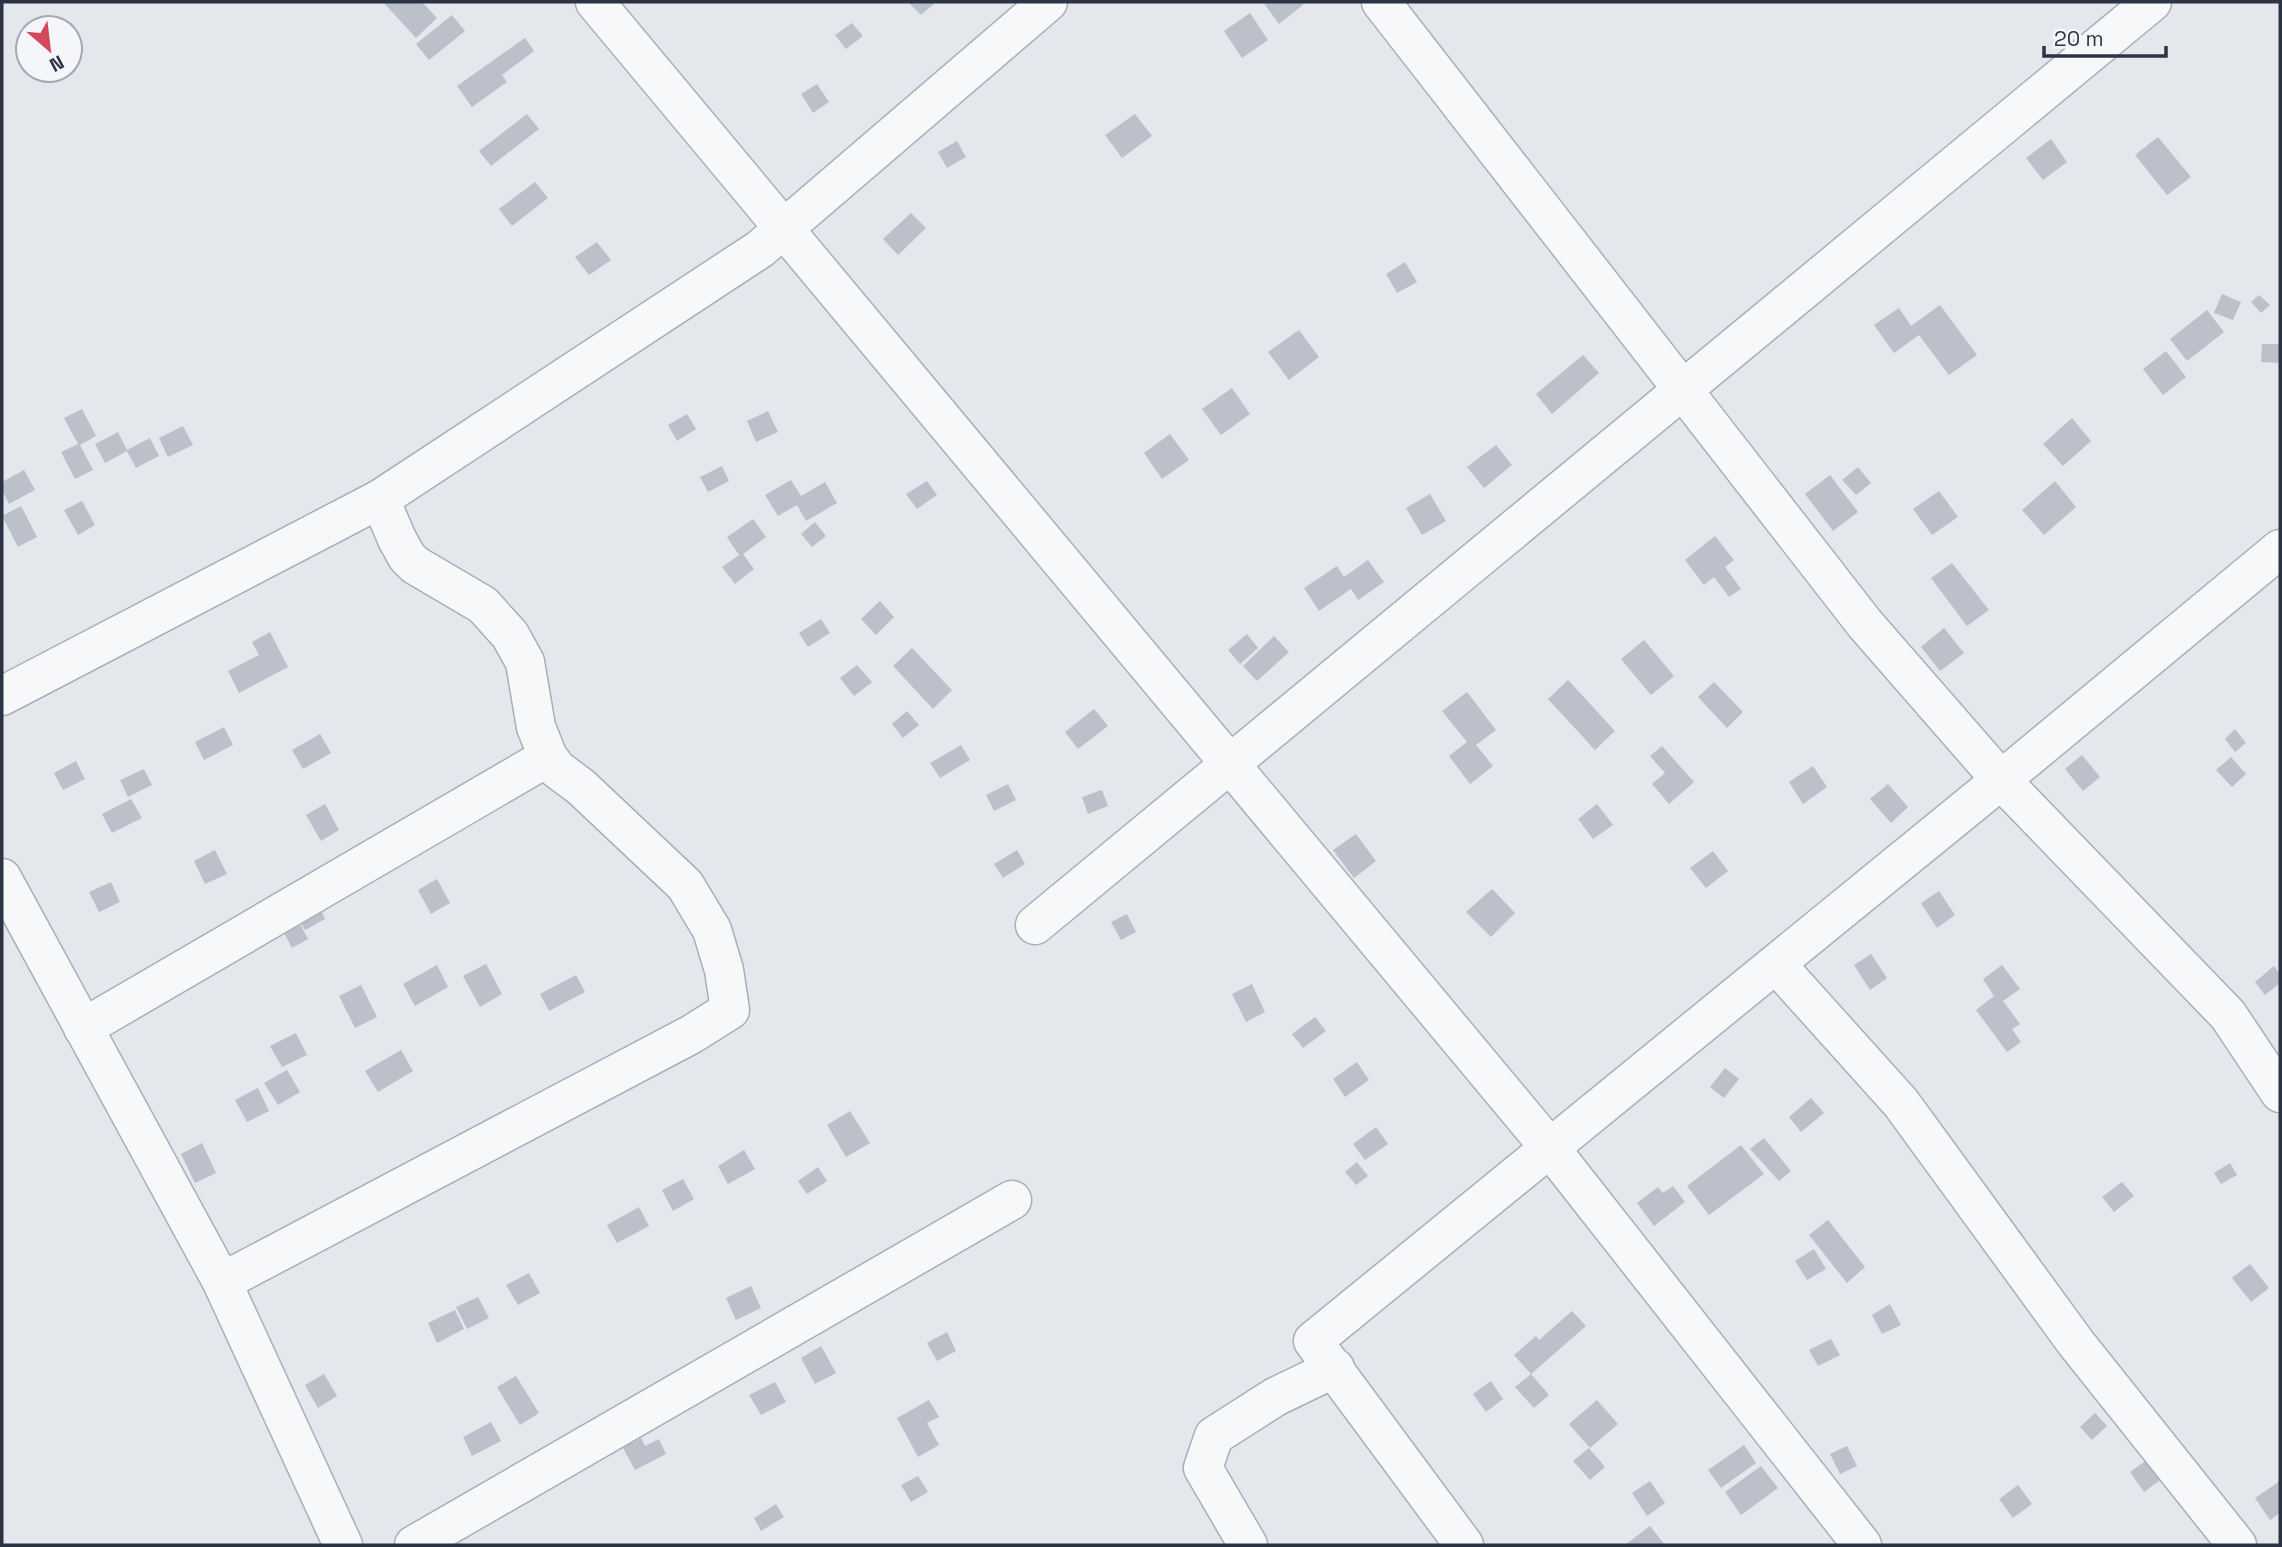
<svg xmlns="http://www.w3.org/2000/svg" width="2282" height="1547" viewBox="0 0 2282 1547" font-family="'Space Grotesk',sans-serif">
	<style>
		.building { fill: #bbc0ca }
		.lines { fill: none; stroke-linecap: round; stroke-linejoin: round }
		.minor-casing { stroke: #a9aeb7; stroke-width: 41 }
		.minor { stroke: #f7f8fa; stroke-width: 38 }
	</style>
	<rect width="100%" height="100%" fill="#e4e7ec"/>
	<g class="building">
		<path d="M383,2H422L437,18L416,38Z"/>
		<path d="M908,2H936L921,15Z"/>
		<path d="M1263,2H1302L1304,4L1279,24Z"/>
		<path d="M1250,13L1268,40L1242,58L1224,31Z"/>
		<path d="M452,15L465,31L429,60L416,44Z"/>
		<path d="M852,23L863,36L846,49L835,35Z"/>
		<path d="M525,38L534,51L502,75L507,82L472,107L457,86Z"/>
		<path d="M817,84L829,102L813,113L801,94Z"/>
		<path d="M527,114L539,129L491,166L479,151Z"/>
		<path d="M1135,114L1152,136L1122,158L1105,135Z"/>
		<path d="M2158,137L2191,177L2167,195L2135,155Z"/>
		<path d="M2051,139L2067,162L2043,180L2026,158Z"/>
		<path d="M957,141L966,157L947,168L938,152Z"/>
		<path d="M535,182L548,198L512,226L499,209Z"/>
		<path d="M911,213L926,228L898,255L883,239Z"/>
		<path d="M597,242L611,260L589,275L575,257Z"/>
		<path d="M1405,262L1417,282L1397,293L1386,274Z"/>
		<path d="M2222,294L2241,302L2233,320L2214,313Z"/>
		<path d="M2259,295L2270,305L2261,313L2251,302Z"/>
		<path d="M1940,305L1977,355L1949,375L1919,335L1894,353L1874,325L1899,308L1911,326Z"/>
		<path d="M2207,310L2224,332L2187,361L2170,339Z"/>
		<path d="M1299,330L1319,357L1289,380L1268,352Z"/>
		<path d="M2262,344H2280V363L2261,362Z"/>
		<path d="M2166,351L2186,377L2163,395L2143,369Z"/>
		<path d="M1583,355L1599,373L1552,414L1536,394Z"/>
		<path d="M1232,388L1250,414L1221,435L1202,409Z"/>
		<path d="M82,409L96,436L80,445L93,470L75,479L61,452L78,444L64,418Z"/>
		<path d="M768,411L778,432L756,442L747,421Z"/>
		<path d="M687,414L696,429L677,441L668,425Z"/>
		<path d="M2072,418L2091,441L2063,466L2043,444Z"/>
		<path d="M183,426L193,445L168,457L159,438Z"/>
		<path d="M118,432L127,450L150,438L159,456L136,468L127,451L105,463L95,444Z"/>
		<path d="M1170,434L1189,460L1162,479L1144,453Z"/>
		<path d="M1496,445L1512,465L1484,488L1467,467Z"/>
		<path d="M722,466L729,481L708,492L700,477Z"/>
		<path d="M1858,467L1871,483L1856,495L1842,480Z"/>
		<path d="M24,470L35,490L9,504L2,490V482Z"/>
		<path d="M1830,475L1858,512L1833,531L1805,494Z"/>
		<path d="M791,480L801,496L825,482L837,503L806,521L797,505L778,516L765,495Z"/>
		<path d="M927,481L937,495L917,509L906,494Z"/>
		<path d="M2055,481L2076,507L2044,535L2022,510Z"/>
		<path d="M1939,491L1958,517L1932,535L1913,509Z"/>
		<path d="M1430,494L1446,521L1422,535L1406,508Z"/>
		<path d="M82,501L95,525L78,535L64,510Z"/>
		<path d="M21,506L37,537L18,547L2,516Z"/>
		<path d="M753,519L766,537L743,554L754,569L735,584L722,567L739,555L727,537Z"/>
		<path d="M815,522L826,536L812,547L801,534Z"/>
		<path d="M1715,536L1734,560L1725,567L1741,589L1729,597L1714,577L1704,585L1685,560Z"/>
		<path d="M1368,560L1384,582L1358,600L1351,589L1319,611L1304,588L1337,566L1344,577Z"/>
		<path d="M1952,563L1989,610L1967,626L1931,578Z"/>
		<path d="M880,601L894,617L876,635L861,619Z"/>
		<path d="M821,619L830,633L808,647L799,633Z"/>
		<path d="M1944,628L1964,653L1940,671L1921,647Z"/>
		<path d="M270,632L288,667L239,693L228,671L259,655L252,642Z"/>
		<path d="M1247,634L1258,648L1240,664L1228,650Z"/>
		<path d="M1274,636L1289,652L1257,681L1243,666Z"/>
		<path d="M1644,640L1674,676L1651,695L1621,659Z"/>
		<path d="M912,648L952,690L933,709L893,666Z"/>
		<path d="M857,665L872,682L854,696L840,678Z"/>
		<path d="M1568,680L1615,731L1595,750L1548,699Z"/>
		<path d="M1714,682L1743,712L1727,728L1698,697Z"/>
		<path d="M1467,692L1496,730L1476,745L1493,766L1470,784L1449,756L1467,742L1442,711Z"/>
		<path d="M1094,709L1108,726L1078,749L1065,732Z"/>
		<path d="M907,711L919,725L903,738L892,724Z"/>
		<path d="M224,727L233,745L204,760L195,742Z"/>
		<path d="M2235,729L2246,743L2235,752L2225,739Z"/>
		<path d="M320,734L331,753L303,769L292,750Z"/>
		<path d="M961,745L970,760L940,778L930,763Z"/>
		<path d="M1662,746L1694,782L1669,804L1652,784L1665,773L1650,756Z"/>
		<path d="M2082,755L2100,777L2083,791L2065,769Z"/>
		<path d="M2231,757L2246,774L2232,787L2216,770Z"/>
		<path d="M76,761L85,779L63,790L54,773Z"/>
		<path d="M1813,766L1827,787L1803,804L1789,782Z"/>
		<path d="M144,769L152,785L128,797L120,780Z"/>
		<path d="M1008,784L1016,800L994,811L986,795Z"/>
		<path d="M1888,784L1908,807L1891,823L1870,799Z"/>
		<path d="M1102,790L1108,806L1088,814L1082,797Z"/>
		<path d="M131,799L142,818L112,833L102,814Z"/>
		<path d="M325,804L339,830L321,841L306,815Z"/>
		<path d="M1597,804L1613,825L1593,839L1578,819Z"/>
		<path d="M1356,834L1376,861L1354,878L1333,850Z"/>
		<path d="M215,850L227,874L205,884L194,861Z"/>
		<path d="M1017,850L1025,864L1003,878L994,864Z"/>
		<path d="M1713,851L1728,871L1706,888L1690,868Z"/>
		<path d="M437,879L450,903L431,914L418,890Z"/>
		<path d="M111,882L120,902L99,912L89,892Z"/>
		<path d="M1492,889L1515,913L1491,937L1466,912Z"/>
		<path d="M1939,891L1955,915L1937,928L1921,903Z"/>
		<path d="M320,908L325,919L305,930L299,920Z"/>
		<path d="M1127,914L1136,932L1121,940L1111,922Z"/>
		<path d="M298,920L308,939L292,948L282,929Z"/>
		<path d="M1871,954L1887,978L1870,990L1854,965Z"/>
		<path d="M486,964L502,994L480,1007L463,976Z"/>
		<path d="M437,965L448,987L415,1006L403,984Z"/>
		<path d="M2002,965L2020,989L2003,1001L2020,1024L2012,1029L2021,1042L2007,1052L1976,1010L1994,996L1983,979Z"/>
		<path d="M2274,966L2280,974V983L2265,995L2255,982Z"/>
		<path d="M576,975L585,992L549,1011L540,994Z"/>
		<path d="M1252,984L1265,1012L1246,1022L1232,994Z"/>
		<path d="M361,985L377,1017L355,1028L339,996Z"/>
		<path d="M1315,1017L1326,1031L1303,1048L1292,1034Z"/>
		<path d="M296,1033L307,1055L282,1067L270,1046Z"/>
		<path d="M401,1050L413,1071L378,1092L365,1071Z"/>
		<path d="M1357,1062L1369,1080L1345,1097L1333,1079Z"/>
		<path d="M1725,1068L1739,1079L1724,1098L1710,1087Z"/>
		<path d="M287,1070L300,1092L278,1105L264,1083Z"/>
		<path d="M258,1088L269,1111L247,1122L235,1100Z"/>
		<path d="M1811,1098L1824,1113L1801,1132L1789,1117Z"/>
		<path d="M850,1111L870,1143L846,1157L827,1125Z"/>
		<path d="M1376,1127L1388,1144L1365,1160L1353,1144Z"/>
		<path d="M1764,1138L1791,1171L1779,1181L1750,1149Z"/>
		<path d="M202,1143L216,1173L195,1183L181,1154Z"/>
		<path d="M1741,1145L1764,1174L1709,1215L1687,1186Z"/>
		<path d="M744,1150L755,1169L728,1184L718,1166Z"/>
		<path d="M1357,1162L1368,1176L1356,1185L1345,1172Z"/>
		<path d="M2230,1163L2237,1175L2221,1184L2214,1173Z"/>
		<path d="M818,1167L827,1181L807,1194L798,1181Z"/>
		<path d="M683,1179L694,1199L673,1211L662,1190Z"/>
		<path d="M2122,1182L2134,1196L2114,1212L2102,1197Z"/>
		<path d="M1673,1186L1685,1202L1654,1226L1637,1203L1658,1187L1663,1193Z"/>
		<path d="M639,1207L649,1226L617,1243L607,1225Z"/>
		<path d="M1828,1220L1865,1267L1847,1283L1809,1235Z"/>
		<path d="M1814,1249L1826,1269L1807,1280L1795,1261Z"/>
		<path d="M2250,1264L2269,1288L2251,1302L2232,1278Z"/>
		<path d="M529,1273L540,1293L518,1305L506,1285Z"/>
		<path d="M751,1286L761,1308L736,1320L726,1298Z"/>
		<path d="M478,1297L489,1318L467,1329L456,1307Z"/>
		<path d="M1890,1304L1901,1325L1882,1334L1872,1315Z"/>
		<path d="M455,1310L464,1329L437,1343L428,1323Z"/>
		<path d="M1572,1311L1586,1326L1531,1374L1514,1355L1536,1336L1539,1340Z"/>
		<path d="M947,1332L956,1351L937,1361L927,1343Z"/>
		<path d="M1831,1339L1840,1355L1818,1366L1809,1350Z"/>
		<path d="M821,1346L836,1373L815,1384L801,1358Z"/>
		<path d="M324,1374L337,1396L318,1408L305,1385Z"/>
		<path d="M1531,1374L1549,1395L1534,1408L1515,1387Z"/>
		<path d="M516,1376L539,1413L520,1425L497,1387Z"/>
		<path d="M1491,1381L1503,1399L1486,1412L1473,1394Z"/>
		<path d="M775,1382L786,1402L761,1415L749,1395Z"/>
		<path d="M929,1400L939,1417L927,1423L939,1445L918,1457L897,1418Z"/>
		<path d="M1597,1400L1618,1424L1590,1448L1569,1424Z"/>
		<path d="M2095,1413L2107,1426L2092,1440L2080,1427Z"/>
		<path d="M491,1422L501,1441L472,1456L463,1437Z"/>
		<path d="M641,1438L645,1446L659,1439L666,1454L635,1470L623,1448Z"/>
		<path d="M1744,1445L1756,1463L1721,1488L1708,1470Z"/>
		<path d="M1847,1446L1857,1466L1840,1474L1830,1454Z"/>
		<path d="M1589,1448L1605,1467L1590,1480L1573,1461Z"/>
		<path d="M2158,1452L2172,1471L2144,1492L2130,1472Z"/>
		<path d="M1761,1466L1778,1488L1741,1515L1725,1492Z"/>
		<path d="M918,1476L928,1492L911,1502L901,1485Z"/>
		<path d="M1650,1481L1665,1503L1647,1516L1632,1493Z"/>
		<path d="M2280,1481V1513L2270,1520L2255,1498Z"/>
		<path d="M2018,1485L2032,1504L2013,1518L1999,1499Z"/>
		<path d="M776,1504L784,1517L761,1531L754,1518Z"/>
		<path d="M1650,1526L1665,1545H1625Z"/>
	</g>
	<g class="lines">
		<defs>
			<g id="minor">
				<path d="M595,2L1550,1148L1862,1545"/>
				<path d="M1381,2L1865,624L2001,780L2228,1015L2280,1093"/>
				<path d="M2,696L380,499L760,249L1048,2"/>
				<path d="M2,878L222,1282L343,1545"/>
				<path d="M1035,925L2152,2"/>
				<path d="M1776,964L1901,1103L2076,1343L2237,1545"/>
				<path d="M83,1028L548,757"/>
				<path d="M222,1282L692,1034L730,1010L724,970L712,930L685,885L581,787L557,769L548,757L536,727L525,662L510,635L483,605L415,565L407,557L397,539L380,499"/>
				<path d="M414,1545L1012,1200"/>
				<path d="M1248,1545L1203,1468L1214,1436L1275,1397L1335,1368"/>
				<path d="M1464,1545L1313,1341L2001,780L2280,549"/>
			</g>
		</defs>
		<use href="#minor" class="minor-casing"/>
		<use href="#minor" class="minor"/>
	</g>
	<rect width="2282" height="1547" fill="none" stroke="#2b3445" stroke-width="7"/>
	<g transform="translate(49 49) rotate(152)"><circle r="33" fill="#f4f6f9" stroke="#a4a8b1" stroke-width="2"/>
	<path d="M0-5L12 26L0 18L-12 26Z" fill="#d1495b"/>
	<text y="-10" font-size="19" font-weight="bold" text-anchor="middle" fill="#2b3445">N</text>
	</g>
	<path d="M2044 46v10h122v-10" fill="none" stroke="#2b3445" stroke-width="3.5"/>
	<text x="2054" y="46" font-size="21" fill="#2b3445" stroke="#f4f6f9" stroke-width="5" paint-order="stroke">20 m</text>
</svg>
